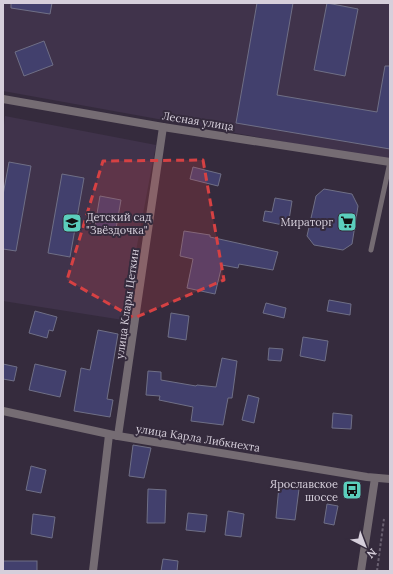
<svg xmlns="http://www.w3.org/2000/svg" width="393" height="574" viewBox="0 0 393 574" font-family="Lora,serif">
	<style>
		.built { fill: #40334b }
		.building { fill: #42406d; stroke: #6f6f86 }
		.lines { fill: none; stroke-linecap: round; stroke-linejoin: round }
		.path { stroke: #696070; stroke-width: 2; stroke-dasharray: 3 2; stroke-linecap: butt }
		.service { stroke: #756c73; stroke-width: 5 }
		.minor { stroke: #756c73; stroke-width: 8 }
		.tertiary { stroke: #756c73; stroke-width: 8 }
		.marked { fill: #d64143; fill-opacity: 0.2; stroke: #d64143; stroke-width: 3; stroke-dasharray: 8 5; stroke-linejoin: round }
		.labels { text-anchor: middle; stroke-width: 4; stroke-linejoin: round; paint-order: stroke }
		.street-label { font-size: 11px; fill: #d6cfdb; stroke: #352b3d }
		.poi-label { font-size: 11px; fill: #d6cfdb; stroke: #352b3d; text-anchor: end }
	</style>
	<rect width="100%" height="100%" fill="#352b3d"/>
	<g class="built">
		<path d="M3,3H390V161L3,91Z"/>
		<path d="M5,116L156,145L123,320L3,301V134Z"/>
	</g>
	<g class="building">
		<path d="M11,3H52L50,14L11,8Z"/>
		<path d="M257,3H293L277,95L377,112L385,66H390V149L236,123Z"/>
		<path d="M327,3L358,9L345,76L314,70Z"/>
		<path d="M44,41L53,65L24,76L15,52Z"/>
		<path d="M9,162L31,166L16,251L3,249V195Z"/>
		<path d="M193,167L221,174L218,186L190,179Z"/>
		<path d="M62,174L84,178L70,257L48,253Z"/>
		<path d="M324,189L352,194L358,206L352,244L343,250L314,245L307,236L316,196Z"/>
		<path d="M100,196L121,200L115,234L94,231Z"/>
		<path d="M275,198L292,201L288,226L263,221L265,211L272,212Z"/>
		<path d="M184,231L210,235V237L278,252L273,270L239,264L238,268L222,265L215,294L187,288L193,259L180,256Z"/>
		<path d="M329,300L351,304L350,315L327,311Z"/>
		<path d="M266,303L286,308L284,318L263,313Z"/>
		<path d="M35,311L57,317L53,331L49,330L47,338L29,333Z"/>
		<path d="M171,313L189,316L186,340L168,337Z"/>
		<path d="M98,330L118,334L107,399L113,400L110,417L74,411L81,368L90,370Z"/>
		<path d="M303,337L328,341L325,361L300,356Z"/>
		<path d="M269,348L283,349L281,361L268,360Z"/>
		<path d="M222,358L237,361L232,398H228L223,425L191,421L193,407L159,400L160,396L146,395L148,371L161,372V380L196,386L197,385L216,387Z"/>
		<path d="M3,364L17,367L14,381L3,379Z"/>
		<path d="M35,364L66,371L60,397L29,390Z"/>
		<path d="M248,395L259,398L254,423L242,420Z"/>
		<path d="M333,413L352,415L351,429L332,428Z"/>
		<path d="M133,445L151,448L144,478L129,476Z"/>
		<path d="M31,466L46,470L41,493L26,490Z"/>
		<path d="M279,486L299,489L295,520L276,518Z"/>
		<path d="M148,489L166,490L165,523H147Z"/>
		<path d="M327,504L338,506L334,525L324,523Z"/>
		<path d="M228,511L244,514L241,537L225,535Z"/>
		<path d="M188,513L207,515L205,532L186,530Z"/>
		<path d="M33,514L55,517L52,538L31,534Z"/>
		<path d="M163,559L178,561L177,571H161Z"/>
		<rect x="3" y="561" width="34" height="10"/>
	</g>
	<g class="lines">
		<path class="path" d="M377,571L384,519"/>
		<path class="service" d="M371,250L390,162"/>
		<g class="minor">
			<path d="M3,99L163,127L390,162"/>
			<path d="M118,436L163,127"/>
			<path d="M93,571L109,435"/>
			<path d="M361,571L375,478"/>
		</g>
		<path class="tertiary" d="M3,411L118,436L367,477L390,479"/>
	</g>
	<path class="marked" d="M203,160L224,280L134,318L67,280L103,161Z"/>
	<defs>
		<symbol id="supermarket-square" viewBox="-11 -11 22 22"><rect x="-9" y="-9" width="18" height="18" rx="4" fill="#5bcebc" stroke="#352b3d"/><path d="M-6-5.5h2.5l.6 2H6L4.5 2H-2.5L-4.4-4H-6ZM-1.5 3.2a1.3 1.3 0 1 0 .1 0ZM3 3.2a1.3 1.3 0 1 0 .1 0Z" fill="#111"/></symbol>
		<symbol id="school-square" viewBox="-11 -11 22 22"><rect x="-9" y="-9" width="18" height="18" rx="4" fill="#5bcebc" stroke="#352b3d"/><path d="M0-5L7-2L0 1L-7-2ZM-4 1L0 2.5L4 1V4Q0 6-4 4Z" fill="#111"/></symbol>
		<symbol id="bus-square" viewBox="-11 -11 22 22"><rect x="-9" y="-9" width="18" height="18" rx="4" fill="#5bcebc" stroke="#352b3d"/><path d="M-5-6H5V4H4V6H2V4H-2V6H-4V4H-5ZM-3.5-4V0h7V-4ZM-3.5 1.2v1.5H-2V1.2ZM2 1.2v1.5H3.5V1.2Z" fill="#111"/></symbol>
	</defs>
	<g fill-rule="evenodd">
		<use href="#supermarket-square" x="336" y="211" width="22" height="22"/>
		<use href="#school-square" x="61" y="212" width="22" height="22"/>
		<use href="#bus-square" x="341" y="479" width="22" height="22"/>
	</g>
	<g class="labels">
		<g class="street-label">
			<text transform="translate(198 121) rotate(9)" y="4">Лесная улица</text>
			<text transform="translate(127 304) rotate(-82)" y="4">улица Клары Цеткин</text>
			<text transform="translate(198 438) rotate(9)" y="4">улица Карла Либкнехта</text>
		</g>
		<g class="poi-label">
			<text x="86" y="221" text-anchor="start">Детский сад<tspan x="86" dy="13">"Звёздочка"</tspan></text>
			<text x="333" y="226">Мираторг</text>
			<text x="338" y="488">Ярославское<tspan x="338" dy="13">шоссе</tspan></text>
		</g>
	</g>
	<rect width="393" height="574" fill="none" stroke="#d6cfdb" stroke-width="8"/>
	<g transform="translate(365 546) rotate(138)" stroke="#352b3d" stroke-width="3" paint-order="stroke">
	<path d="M0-3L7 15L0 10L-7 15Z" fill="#d6cfdb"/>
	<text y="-6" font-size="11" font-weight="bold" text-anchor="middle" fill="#d6cfdb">N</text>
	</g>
</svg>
